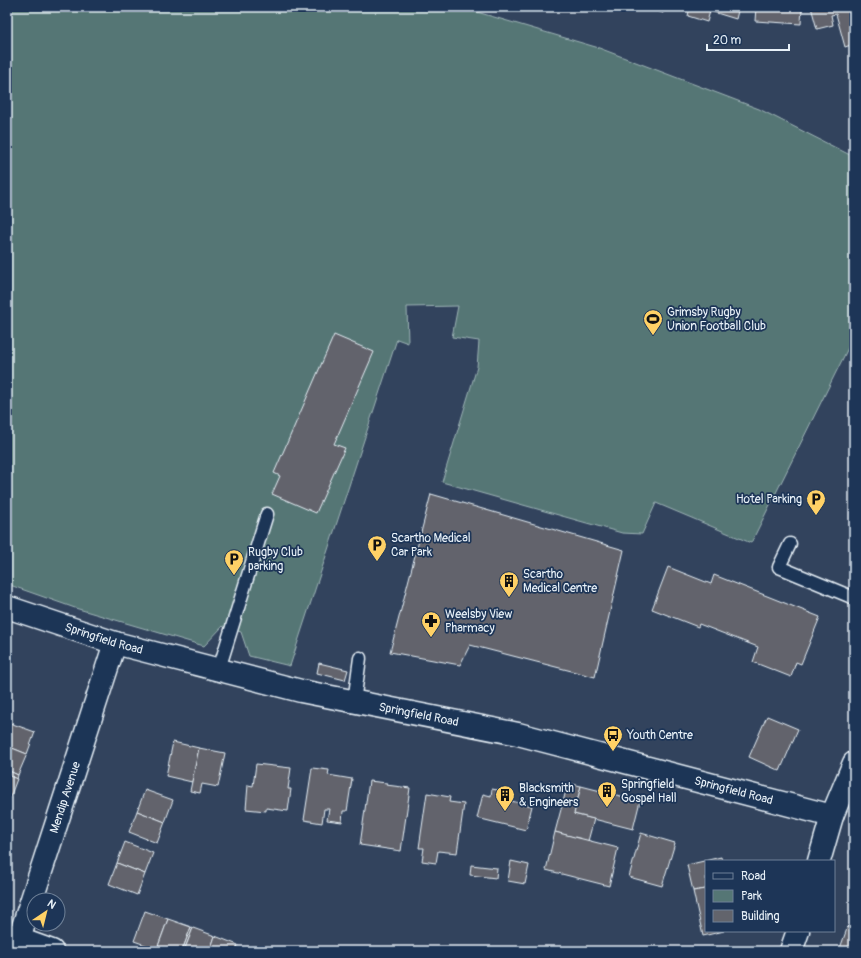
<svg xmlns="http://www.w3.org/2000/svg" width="861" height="958" viewBox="0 0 861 958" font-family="Pangolin,sans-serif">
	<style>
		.green { fill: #557675; stroke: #9eb4b6 }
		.building { fill: #62646c; stroke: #e8f1f8 }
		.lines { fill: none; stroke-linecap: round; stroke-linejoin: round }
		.service-casing { stroke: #e8f1f8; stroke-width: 15 }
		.minor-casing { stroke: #e8f1f8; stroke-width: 25 }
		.secondary-casing { stroke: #e8f1f8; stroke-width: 25 }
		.service { stroke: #1d3557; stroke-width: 12 }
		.minor { stroke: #1d3557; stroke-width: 22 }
		.secondary { stroke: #1d3557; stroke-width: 22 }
		.labels { text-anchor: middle; stroke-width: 3.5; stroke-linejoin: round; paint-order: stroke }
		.poi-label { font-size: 12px; fill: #e8f1f8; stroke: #1d3557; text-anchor: start }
		.street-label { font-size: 12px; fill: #e8f1f8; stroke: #1d3557 }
	</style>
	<rect width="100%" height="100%" fill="#32435d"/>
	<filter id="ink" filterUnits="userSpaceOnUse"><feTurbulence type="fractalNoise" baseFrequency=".025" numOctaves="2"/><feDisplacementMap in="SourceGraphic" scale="8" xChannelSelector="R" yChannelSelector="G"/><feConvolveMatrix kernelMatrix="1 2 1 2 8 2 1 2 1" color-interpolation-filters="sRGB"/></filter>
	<g filter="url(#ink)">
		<path class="green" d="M7,7H460L599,48L759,109L854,157V336L751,543L656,503L642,534L622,533L442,482L477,367L479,341L452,337L458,306L407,307L408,343L397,339L290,666L249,656L241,632L223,626L204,646L75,608L7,584Z"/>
		<g class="building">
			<path d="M644,7H665L663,13Z"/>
			<path d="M690,7H739L736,19L710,11L707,22L688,16Z"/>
			<path d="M756,7H802L801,24L755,21Z"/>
			<path d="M811,7H854V44L845,47L836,14L831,15L833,25L817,29Z"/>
			<path d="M334,335L374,352L334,444L345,448L316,513L272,494L280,476L274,473Z"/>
			<path d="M431,494L624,550L595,677L470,645L460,665L390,652Z"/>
			<path d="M668,567L711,584L714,575L820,617L801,664L796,662L791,677L753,662L758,647L699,624L698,627L652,609Z"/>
			<path d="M319,663L348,670L345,680L317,673Z"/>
			<path d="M767,716L798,729L780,771L749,757Z"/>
			<path d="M7,722L35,732L27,754L7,746Z"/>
			<path d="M173,742L199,748L192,782L166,776Z"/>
			<path d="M7,746L27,754L18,775L7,770Z"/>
			<path d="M199,748L225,753L218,787L202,784L200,793L190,791Z"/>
			<path d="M256,764L291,768L288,789H291L288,811L266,808V811L246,809L248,785L253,786Z"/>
			<path d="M312,768L329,770L328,775L352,779L347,811H343L342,822L327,820L329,809H324L322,823L304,820Z"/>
			<path d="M7,770L18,775L17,779L7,775Z"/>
			<path d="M7,775L17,779L9,800H7Z"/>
			<path d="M369,781L387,783L386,785L410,788L401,851L360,845Z"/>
			<path d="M568,783L581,786L574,814L594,819L588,841L555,832Z"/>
			<path d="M581,786L640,801L633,829L574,814Z"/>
			<path d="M492,789L508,792L507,800L532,806L526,830L477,818L483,794L491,796Z"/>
			<path d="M145,790L173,800L165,822L137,811Z"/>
			<path d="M427,793L450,797L449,802L464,804L457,853L438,851L436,863L422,861L424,848H419Z"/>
			<path d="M137,811L165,822L157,843L129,832Z"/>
			<path d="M555,832L618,848L609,886L546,870Z"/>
			<path d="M641,833L675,843L662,886L629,877Z"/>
			<path d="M125,842L153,853L145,874L117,863Z"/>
			<path d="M721,857L722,861H706V889L693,891L687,865Z"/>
			<path d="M511,861L529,865L525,884L508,881Z"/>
			<path d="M117,863L145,874L137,895L109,884Z"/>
			<path d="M471,865L497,868L496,878L470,875Z"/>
			<path d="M706,889V931H724L703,936L693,891Z"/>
			<path d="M145,911L168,919L157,949L134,941Z"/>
			<path d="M168,919L191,927L182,951H162L157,949Z"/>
			<path d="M848,926L854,928V951H839Z"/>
			<path d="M191,927L193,928L184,951H182Z"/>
			<path d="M193,928L215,936L210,951H184Z"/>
			<path d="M215,936L238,945L236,951H210Z"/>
		</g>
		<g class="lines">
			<defs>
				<g id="service">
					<path d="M790,544L779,567L854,598"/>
					<path d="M219,669L267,514"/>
					<path d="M354,702L360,658"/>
				</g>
				<g id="minor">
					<path id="s1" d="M7,607L115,643L301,691L518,734L832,816"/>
					<path id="s2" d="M7,934L19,939L115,643"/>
					<path d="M19,939L52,951"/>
				</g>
				<g id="secondary">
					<path d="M819,861L832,816L854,763"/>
					<path d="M791,951L798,931"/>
				</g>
			</defs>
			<use href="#service" class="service-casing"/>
			<use href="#minor" class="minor-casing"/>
			<use href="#secondary" class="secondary-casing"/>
			<use href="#service" class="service"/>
			<use href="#minor" class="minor"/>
			<use href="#secondary" class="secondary"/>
		</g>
	</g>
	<defs>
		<symbol id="stadium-pin" viewBox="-11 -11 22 30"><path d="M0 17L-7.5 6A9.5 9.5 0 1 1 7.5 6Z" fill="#ffd166" stroke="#1d3557"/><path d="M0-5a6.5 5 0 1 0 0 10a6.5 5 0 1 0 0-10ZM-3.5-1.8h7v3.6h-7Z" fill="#111"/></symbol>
		<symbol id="parking-pin" viewBox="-11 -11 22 30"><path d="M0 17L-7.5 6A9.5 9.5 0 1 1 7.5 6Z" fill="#ffd166" stroke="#1d3557"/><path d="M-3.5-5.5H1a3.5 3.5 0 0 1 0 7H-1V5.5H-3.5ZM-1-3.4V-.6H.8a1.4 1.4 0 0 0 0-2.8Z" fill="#111"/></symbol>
		<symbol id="building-pin" viewBox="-11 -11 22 30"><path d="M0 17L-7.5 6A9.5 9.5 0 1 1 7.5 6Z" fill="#ffd166" stroke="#1d3557"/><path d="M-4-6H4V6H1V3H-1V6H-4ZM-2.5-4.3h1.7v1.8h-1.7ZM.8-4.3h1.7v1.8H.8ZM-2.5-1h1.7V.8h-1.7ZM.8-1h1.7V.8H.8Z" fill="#111"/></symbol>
		<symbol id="pharmacy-pin" viewBox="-11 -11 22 30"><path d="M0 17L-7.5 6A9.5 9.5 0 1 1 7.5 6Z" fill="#ffd166" stroke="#1d3557"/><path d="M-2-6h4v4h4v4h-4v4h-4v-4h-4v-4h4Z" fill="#111"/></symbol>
		<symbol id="bus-pin" viewBox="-11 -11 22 30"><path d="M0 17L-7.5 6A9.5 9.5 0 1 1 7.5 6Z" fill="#ffd166" stroke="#1d3557"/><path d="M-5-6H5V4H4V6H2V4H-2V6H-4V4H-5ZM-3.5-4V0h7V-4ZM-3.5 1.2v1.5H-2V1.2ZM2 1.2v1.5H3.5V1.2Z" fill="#111"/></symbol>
	</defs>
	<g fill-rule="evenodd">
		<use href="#stadium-pin" x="642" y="308" width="22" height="30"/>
		<use href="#parking-pin" x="805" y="488" width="22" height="30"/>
		<use href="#parking-pin" x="366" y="534" width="22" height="30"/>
		<use href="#parking-pin" x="223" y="548" width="22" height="30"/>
		<use href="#building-pin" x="498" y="570" width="22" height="30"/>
		<use href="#pharmacy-pin" x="420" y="610" width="22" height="30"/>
		<use href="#bus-pin" x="602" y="724" width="22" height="30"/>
		<use href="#building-pin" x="596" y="780" width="22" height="30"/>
		<use href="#building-pin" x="494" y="784" width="22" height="30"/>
	</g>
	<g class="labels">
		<g class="poi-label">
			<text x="667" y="316">Grimsby Rugby<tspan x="667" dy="14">Union Football Club</tspan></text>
			<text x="802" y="503" text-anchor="end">Hotel Parking</text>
			<text x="391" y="542">Scartho Medical<tspan x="391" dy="14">Car Park</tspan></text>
			<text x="248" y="556">Rugby Club<tspan x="248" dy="14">parking</tspan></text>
			<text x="523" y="578">Scartho<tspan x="523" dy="14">Medical Centre</tspan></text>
			<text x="445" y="618">Weelsby View<tspan x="445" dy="14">Pharmacy</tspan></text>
			<text x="627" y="739">Youth Centre</text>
			<text x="621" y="788">Springfield<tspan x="621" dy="14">Gospel Hall</tspan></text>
			<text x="519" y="792">Blacksmith<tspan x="519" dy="14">&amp; Engineers</tspan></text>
		</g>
		<g class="street-label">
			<text dy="4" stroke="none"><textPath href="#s1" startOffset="102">Springfield Road</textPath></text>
			<text dy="4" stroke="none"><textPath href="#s1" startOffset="426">Springfield Road</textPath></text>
			<text dy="4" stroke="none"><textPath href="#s1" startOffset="750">Springfield Road</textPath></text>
			<text dy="4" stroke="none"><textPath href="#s2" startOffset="162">Mendip Avenue</textPath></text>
		</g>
	</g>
	<rect width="861" height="958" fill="none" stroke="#1d3557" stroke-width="24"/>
	<rect x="12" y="12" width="837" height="934" fill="none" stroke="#e8f1f8" stroke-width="1.5" filter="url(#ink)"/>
	<rect x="705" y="860" width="130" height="72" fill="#1d3557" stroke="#6e8097"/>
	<rect x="713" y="873" width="20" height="6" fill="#1d3557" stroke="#6e8097"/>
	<text x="741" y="880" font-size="12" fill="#e8f1f8">Road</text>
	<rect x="713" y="890" width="20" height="12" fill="#557675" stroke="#6e8097"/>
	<text x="741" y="900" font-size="12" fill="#e8f1f8">Park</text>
	<rect x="713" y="910" width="20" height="12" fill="#62646c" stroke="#6e8097"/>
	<text x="741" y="920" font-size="12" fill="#e8f1f8">Building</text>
	<g transform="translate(46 912) rotate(35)"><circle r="19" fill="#1d3557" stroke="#6e8097"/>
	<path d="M0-3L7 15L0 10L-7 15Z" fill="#ffd166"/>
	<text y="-6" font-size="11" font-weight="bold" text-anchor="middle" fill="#e8f1f8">N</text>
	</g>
	<path d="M707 44v6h82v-6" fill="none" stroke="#e8f1f8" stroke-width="2"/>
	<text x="713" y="44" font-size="12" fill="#e8f1f8" stroke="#1d3557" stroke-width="3" paint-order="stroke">20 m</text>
</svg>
